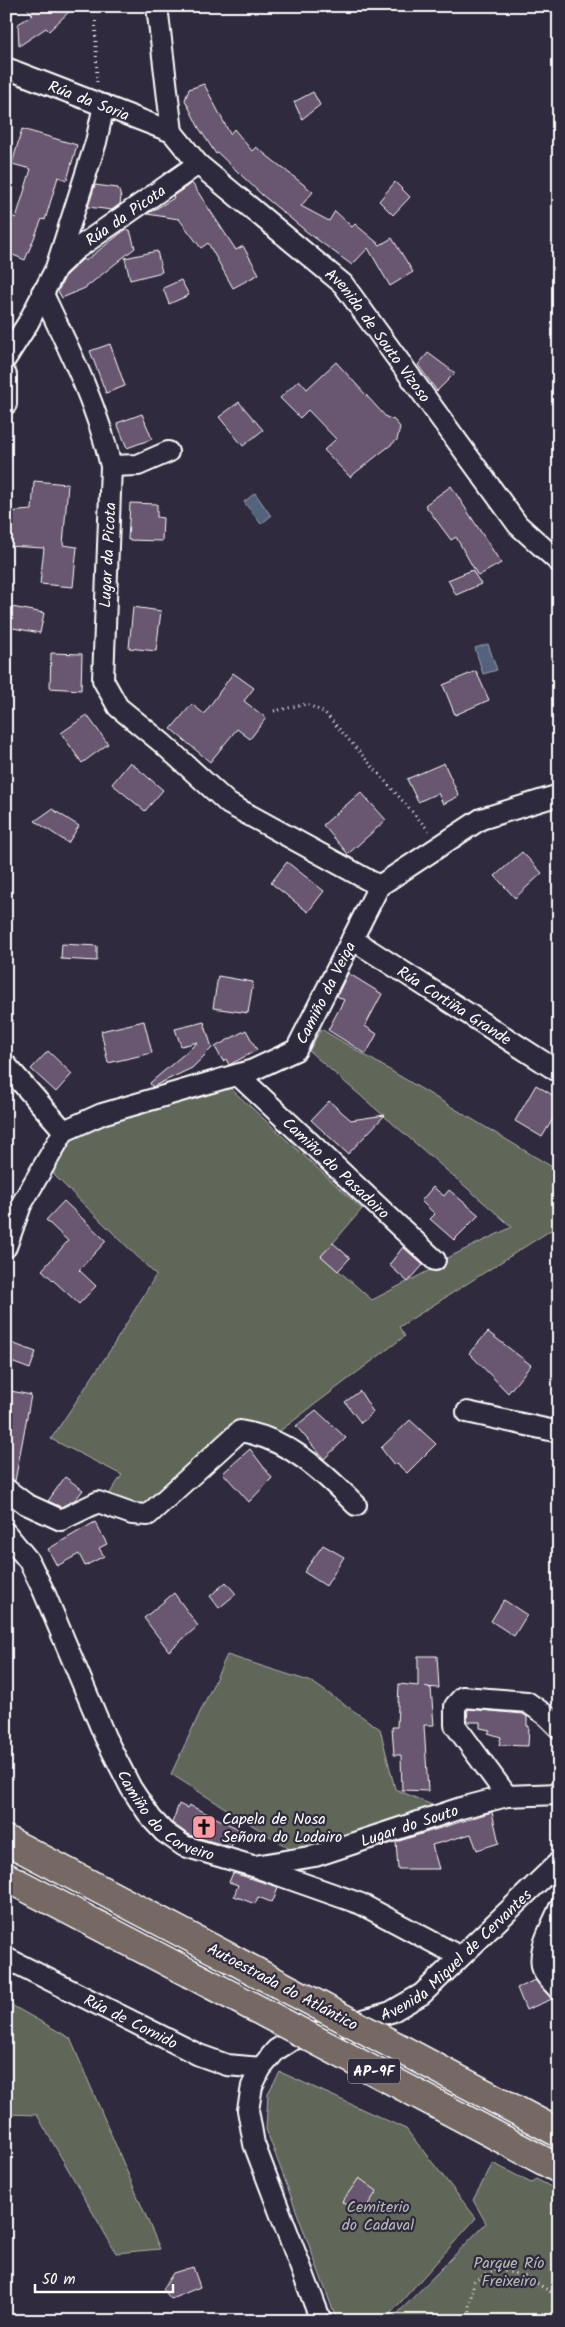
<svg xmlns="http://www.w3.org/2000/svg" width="565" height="2327" viewBox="0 0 565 2327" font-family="Kalam,sans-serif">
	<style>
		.green { fill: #606659; stroke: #b0b2ac }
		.water { fill: #53627d; stroke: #98a1b1 }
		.building { fill: #695770; stroke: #fff }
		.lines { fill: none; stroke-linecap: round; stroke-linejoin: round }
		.minor-casing { stroke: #fff; stroke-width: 24 }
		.highway-casing { stroke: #fff; stroke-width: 31 }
		.path { stroke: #fff; stroke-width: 3; stroke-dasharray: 1 4; stroke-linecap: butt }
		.minor { stroke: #2f2a3d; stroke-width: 20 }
		.highway { stroke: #766964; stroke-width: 28 }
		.highway-bridge-casing { stroke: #fff; stroke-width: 31; stroke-linecap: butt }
		.highway-bridge { stroke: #766964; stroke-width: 28 }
		.labels { text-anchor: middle; stroke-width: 4.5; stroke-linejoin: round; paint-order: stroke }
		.shield { fill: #2f2a3d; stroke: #c1bfc5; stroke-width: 1 }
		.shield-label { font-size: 15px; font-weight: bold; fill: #fff }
		.street-label { font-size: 16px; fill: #fff; stroke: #2f2a3d }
		.poi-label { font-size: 16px; fill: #fff; stroke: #2f2a3d; text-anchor: start }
		.park-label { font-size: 16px; fill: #b7bab4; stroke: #2f2a3d }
	</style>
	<rect width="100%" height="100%" fill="#2f2a3d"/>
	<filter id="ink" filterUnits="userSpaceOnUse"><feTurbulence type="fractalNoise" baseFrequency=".02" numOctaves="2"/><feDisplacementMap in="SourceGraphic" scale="10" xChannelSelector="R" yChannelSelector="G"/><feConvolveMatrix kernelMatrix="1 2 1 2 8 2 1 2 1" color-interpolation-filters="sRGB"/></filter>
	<g filter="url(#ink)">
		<g class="green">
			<path d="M321,1029L559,1171V1225L399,1327L405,1336L276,1434L257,1425L143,1508L108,1496L122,1475L51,1439L111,1349L156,1275L54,1175L53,1163L69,1138L133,1110L228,1086L362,1209L322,1256L372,1300L428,1271L449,1257L512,1227L309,1051Z"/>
			<path d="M227,1655L312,1682L380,1729L395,1789L432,1805L301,1856L171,1774Z"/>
			<path d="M6,2002L70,2038L160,2249L116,2253L37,2115L6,2114Z"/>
			<path d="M280,2072L406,2129L476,2218L391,2313L388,2321H337L266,2129L268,2093Z"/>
			<path d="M493,2163L531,2183L536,2179L559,2191V2321H393L396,2315L486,2223L473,2200Z"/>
		</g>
		<g class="water">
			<path d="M255,493L271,516L261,524L244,502Z"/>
			<path d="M488,644L497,670L483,674L475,648Z"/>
		</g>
		<g class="building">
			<path d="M25,6H75L49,31L46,28L19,46L18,24L33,15Z"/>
			<path d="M204,84L230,134L234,129L252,151L256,147L313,192L301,206L329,221L335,211L352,227L355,224L380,245L392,238L413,272L390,286L368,248L352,265L307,232L261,194L218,153L216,154L199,128L185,100L189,89Z"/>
			<path d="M313,92L320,105L302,119L294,102Z"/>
			<path d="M22,129L77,145L67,180L58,177L45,220L42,219L25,260L6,252V225L10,215L16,218L31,169L12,164Z"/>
			<path d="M395,182L410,197L393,215L379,201Z"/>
			<path d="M192,183L236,250L243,246L259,274L233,288L208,243L201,248L179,219L147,214L174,198L173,196Z"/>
			<path d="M95,185L118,188L121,197L120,204L112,210L88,207Z"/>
			<path d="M125,230H130L135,248L85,288L62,298L58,291L66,275L83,259L85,261Z"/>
			<path d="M157,251L162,272L130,280L125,258Z"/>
			<path d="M181,280L189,295L169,304L163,288Z"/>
			<path d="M110,344L125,386L106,393L90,351Z"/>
			<path d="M428,353L455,373L437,391L418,365Z"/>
			<path d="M336,362L386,417L394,420L400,427L397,440L350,477L324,450L336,439L308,410L300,418L280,398L299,380L307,389Z"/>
			<path d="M239,402L263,430L243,446L219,417Z"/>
			<path d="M142,414L152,439L127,448L117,423Z"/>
			<path d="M34,481L68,484L63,545L77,547L73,587L40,584L44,548L6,546V512L32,510Z"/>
			<path d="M451,486L501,563L478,576L456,537L451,540L425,505Z"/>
			<path d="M130,503L157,504V517L163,518L162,541L128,540Z"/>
			<path d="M472,570L481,584L456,595L448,580Z"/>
			<path d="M12,607L44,613L40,633L8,627Z"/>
			<path d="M133,607L161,611L156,651L129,648Z"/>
			<path d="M51,653L82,654L81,690L50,688Z"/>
			<path d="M476,671L489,700L455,715L443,685Z"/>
			<path d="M233,673L254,688L244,701L266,718L250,739L237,729L210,762L171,729L192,704L204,714Z"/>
			<path d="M87,715L108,744L82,763L61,733Z"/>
			<path d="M130,762L163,790L145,811L112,784Z"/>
			<path d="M444,763L459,796L443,804L438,793L418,802L407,779Z"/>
			<path d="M361,792L386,820L348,854L323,825Z"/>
			<path d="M52,809L79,826L68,843L35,821Z"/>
			<path d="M522,852L542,873L515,898L495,876Z"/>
			<path d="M287,862L324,891L308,912L271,883Z"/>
			<path d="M62,944L97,946V961L61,959Z"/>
			<path d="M348,973L382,994L365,1026L377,1034L366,1054L328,1030L344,1000L337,996Z"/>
			<path d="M218,976L253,982L248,1013L213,1008Z"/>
			<path d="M144,1021L152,1053L108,1063L101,1031Z"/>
			<path d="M204,1022L212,1048L192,1068L152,1087L150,1083L198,1042L181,1046L175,1029Z"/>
			<path d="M246,1030L257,1050L229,1065L226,1059L223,1061L215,1047Z"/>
			<path d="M48,1051L72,1074L56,1092L31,1069Z"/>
			<path d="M536,1085L559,1099V1109L542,1137L515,1121Z"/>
			<path d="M329,1101L351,1120L385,1115L348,1154L311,1120Z"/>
			<path d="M433,1187L444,1196L449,1190L479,1215L454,1240L430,1219L435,1214L421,1201Z"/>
			<path d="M64,1201L106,1241L79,1270L96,1286L79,1304L42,1270L68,1241L46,1220Z"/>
			<path d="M333,1243L350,1258L338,1271L321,1256Z"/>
			<path d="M403,1247L423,1265L408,1282L389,1265Z"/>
			<path d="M488,1332L531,1365L508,1393L469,1353Z"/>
			<path d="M6,1341L36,1352L30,1369L6,1360Z"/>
			<path d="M11,1391L31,1395L15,1481L6,1477V1408Z"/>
			<path d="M360,1391L373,1412L361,1423L345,1402Z"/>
			<path d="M316,1410L346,1438L324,1459L296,1426Z"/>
			<path d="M410,1420L436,1444L407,1473L396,1463L394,1465L381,1448Z"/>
			<path d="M250,1449L272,1478L249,1502L223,1473Z"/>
			<path d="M65,1477L83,1490L76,1499L61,1507L48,1501Z"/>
			<path d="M95,1522L107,1544L99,1548L104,1556L85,1566L79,1554L57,1566L48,1549Z"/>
			<path d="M323,1545L344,1557L326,1586L304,1572Z"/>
			<path d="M226,1582L236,1594L219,1608L210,1596Z"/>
			<path d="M174,1593L198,1626L169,1651L144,1618Z"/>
			<path d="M504,1600L527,1615L514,1636L491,1621Z"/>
			<path d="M418,1656H437L439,1688L425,1687L431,1688L434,1725H424L428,1791L402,1790L401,1755H394L392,1727H397L399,1684L418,1686Z"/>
			<path d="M468,1709L523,1714L527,1717V1726H529L528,1746L499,1745L501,1737L488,1733L490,1730L480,1728V1722H467Z"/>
			<path d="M179,1804L187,1808L189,1805L239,1829L231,1847L189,1835L172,1823Z"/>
			<path d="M492,1812L499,1843L477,1850L471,1834L432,1845L439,1869H398L396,1842Z"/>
			<path d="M233,1873L278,1887L274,1899L271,1902L258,1897L255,1904L234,1896L238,1885L229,1882Z"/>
			<path d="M535,1980L552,1999L526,2010L517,1988Z"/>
			<path d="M359,2178L377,2191L361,2215L342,2202Z"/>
			<path d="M193,2267L200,2287L171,2299L163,2289L173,2273Z"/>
		</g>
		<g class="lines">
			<defs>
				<g id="minor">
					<path d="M157,6L172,132"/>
					<path id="s1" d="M6,68L172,132L198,164L343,284L518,525L559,562"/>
					<path id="s2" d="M57,267L75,250L198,164"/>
					<path d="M42,292C69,349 97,405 111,466L103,680L118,707L162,743L229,804L379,886"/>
					<path d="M6,358L28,323L56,268L96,142L104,105"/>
					<path d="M6,375V404"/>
					<path d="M111,466L138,465L168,452"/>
					<path id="s3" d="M352,939L559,1072"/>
					<path d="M6,1065L64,1131"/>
					<path id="s4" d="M238,1075L435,1260"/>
					<path id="s5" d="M6,1247L21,1205L64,1131L102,1114L253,1070L296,1050L379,886L481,819L559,795"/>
					<path d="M467,1412L559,1432"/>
					<path d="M6,1489L26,1504L61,1520L98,1502L132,1514L148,1515L240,1431C289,1439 323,1472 356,1505"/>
					<path id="s6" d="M6,1533L29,1561L44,1592L105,1737L131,1788L151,1818L164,1832L184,1846L253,1866L361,1904L459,1956"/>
					<path d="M507,1796L455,1725V1706L463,1697L527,1702L547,1716L559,1728"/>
					<path id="s7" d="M255,1866L315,1856L461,1808L507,1796L559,1794"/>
					<path d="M559,1909C552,1927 535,1952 544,1972C547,1978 554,1984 559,1990"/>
					<path id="s8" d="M6,1958L199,2055L227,2065L261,2068"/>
					<path id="s9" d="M321,2321L254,2144L248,2110L252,2086L261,2068L276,2050L292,2040L391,2012L422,1994L559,1862"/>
				</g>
				<g id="highway">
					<path d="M6,1840L230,1958"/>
					<path d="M6,1877L189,1973"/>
				</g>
			</defs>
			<use href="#minor" class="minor-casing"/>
			<use href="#highway" class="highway-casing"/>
			<g class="path">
				<path d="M95,6L97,83"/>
				<path d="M274,711L307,704L325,713L430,832"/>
				<path d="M472,2321L469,2307L474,2281L495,2269L525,2276L559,2297"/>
			</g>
			<use href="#minor" class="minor"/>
			<use href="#highway" class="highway"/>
			<defs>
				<g id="highway-bridge">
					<path d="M230,1958L559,2133"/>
					<path d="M189,1973L559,2169"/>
				</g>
			</defs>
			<use href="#highway-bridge" class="highway-bridge-casing"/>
			<use href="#highway-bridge" class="highway-bridge"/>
		</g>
	</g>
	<defs>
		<symbol id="church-square" viewBox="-11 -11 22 22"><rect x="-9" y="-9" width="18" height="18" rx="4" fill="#ff9aa2" stroke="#2f2a3d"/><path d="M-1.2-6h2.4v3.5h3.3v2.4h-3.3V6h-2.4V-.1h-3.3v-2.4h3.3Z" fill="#111"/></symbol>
	</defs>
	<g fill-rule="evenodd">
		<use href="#church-square" x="190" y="1813" width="28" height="28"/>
	</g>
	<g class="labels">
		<rect class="shield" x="348" y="2058.5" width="52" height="25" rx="4"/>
		<g class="shield-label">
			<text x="374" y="2076">AP-9F</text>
		</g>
		<g class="street-label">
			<text dy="6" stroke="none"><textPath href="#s1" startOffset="89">Rúa da Soria</textPath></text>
			<text dy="6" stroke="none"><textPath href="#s2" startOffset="86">Rúa da Picota</textPath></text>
			<text dy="6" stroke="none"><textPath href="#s1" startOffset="469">Avenida de Souto Vizoso</textPath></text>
			<text transform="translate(107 555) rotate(-87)" y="6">Lugar da Picota</text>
			<text dy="6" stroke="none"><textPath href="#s5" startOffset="441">Camiño da Veiga</textPath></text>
			<text dy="6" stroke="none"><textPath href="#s3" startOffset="122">Rúa Cortiña Grande</textPath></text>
			<text dy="6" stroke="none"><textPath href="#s4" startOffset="135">Camiño do Pasadoiro</textPath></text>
			<text dy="6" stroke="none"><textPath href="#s6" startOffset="331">Camiño do Corveiro</textPath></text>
			<text dy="6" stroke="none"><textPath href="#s7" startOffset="160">Lugar do Souto</textPath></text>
			<text dy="6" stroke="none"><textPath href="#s9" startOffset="500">Avenida Miguel de Cervantes</textPath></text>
			<text transform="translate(283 1986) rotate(28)" y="6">Autoestrada do Atlántico</text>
			<text dy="6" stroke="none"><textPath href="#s8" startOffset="140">Rúa de Cornido</textPath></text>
		</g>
		<g class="poi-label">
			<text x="222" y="1824">Capela de Nosa<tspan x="222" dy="18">Señora do Lodairo</tspan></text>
		</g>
		<g class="park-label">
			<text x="378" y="2212">Cemiterio<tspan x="378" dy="18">do Cadaval</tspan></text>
			<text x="509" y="2268">Parque Río<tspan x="509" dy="18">Freixeiro</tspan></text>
		</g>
	</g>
	<rect width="565" height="2327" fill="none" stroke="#2f2a3d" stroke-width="25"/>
	<rect x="12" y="12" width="540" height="2302" fill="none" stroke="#fff" stroke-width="2" filter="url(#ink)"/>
	<path d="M35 2284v8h138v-8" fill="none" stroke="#ffffff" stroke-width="2.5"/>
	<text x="42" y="2284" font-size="15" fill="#ffffff" stroke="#2f2a3d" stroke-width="4" paint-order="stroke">50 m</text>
</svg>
